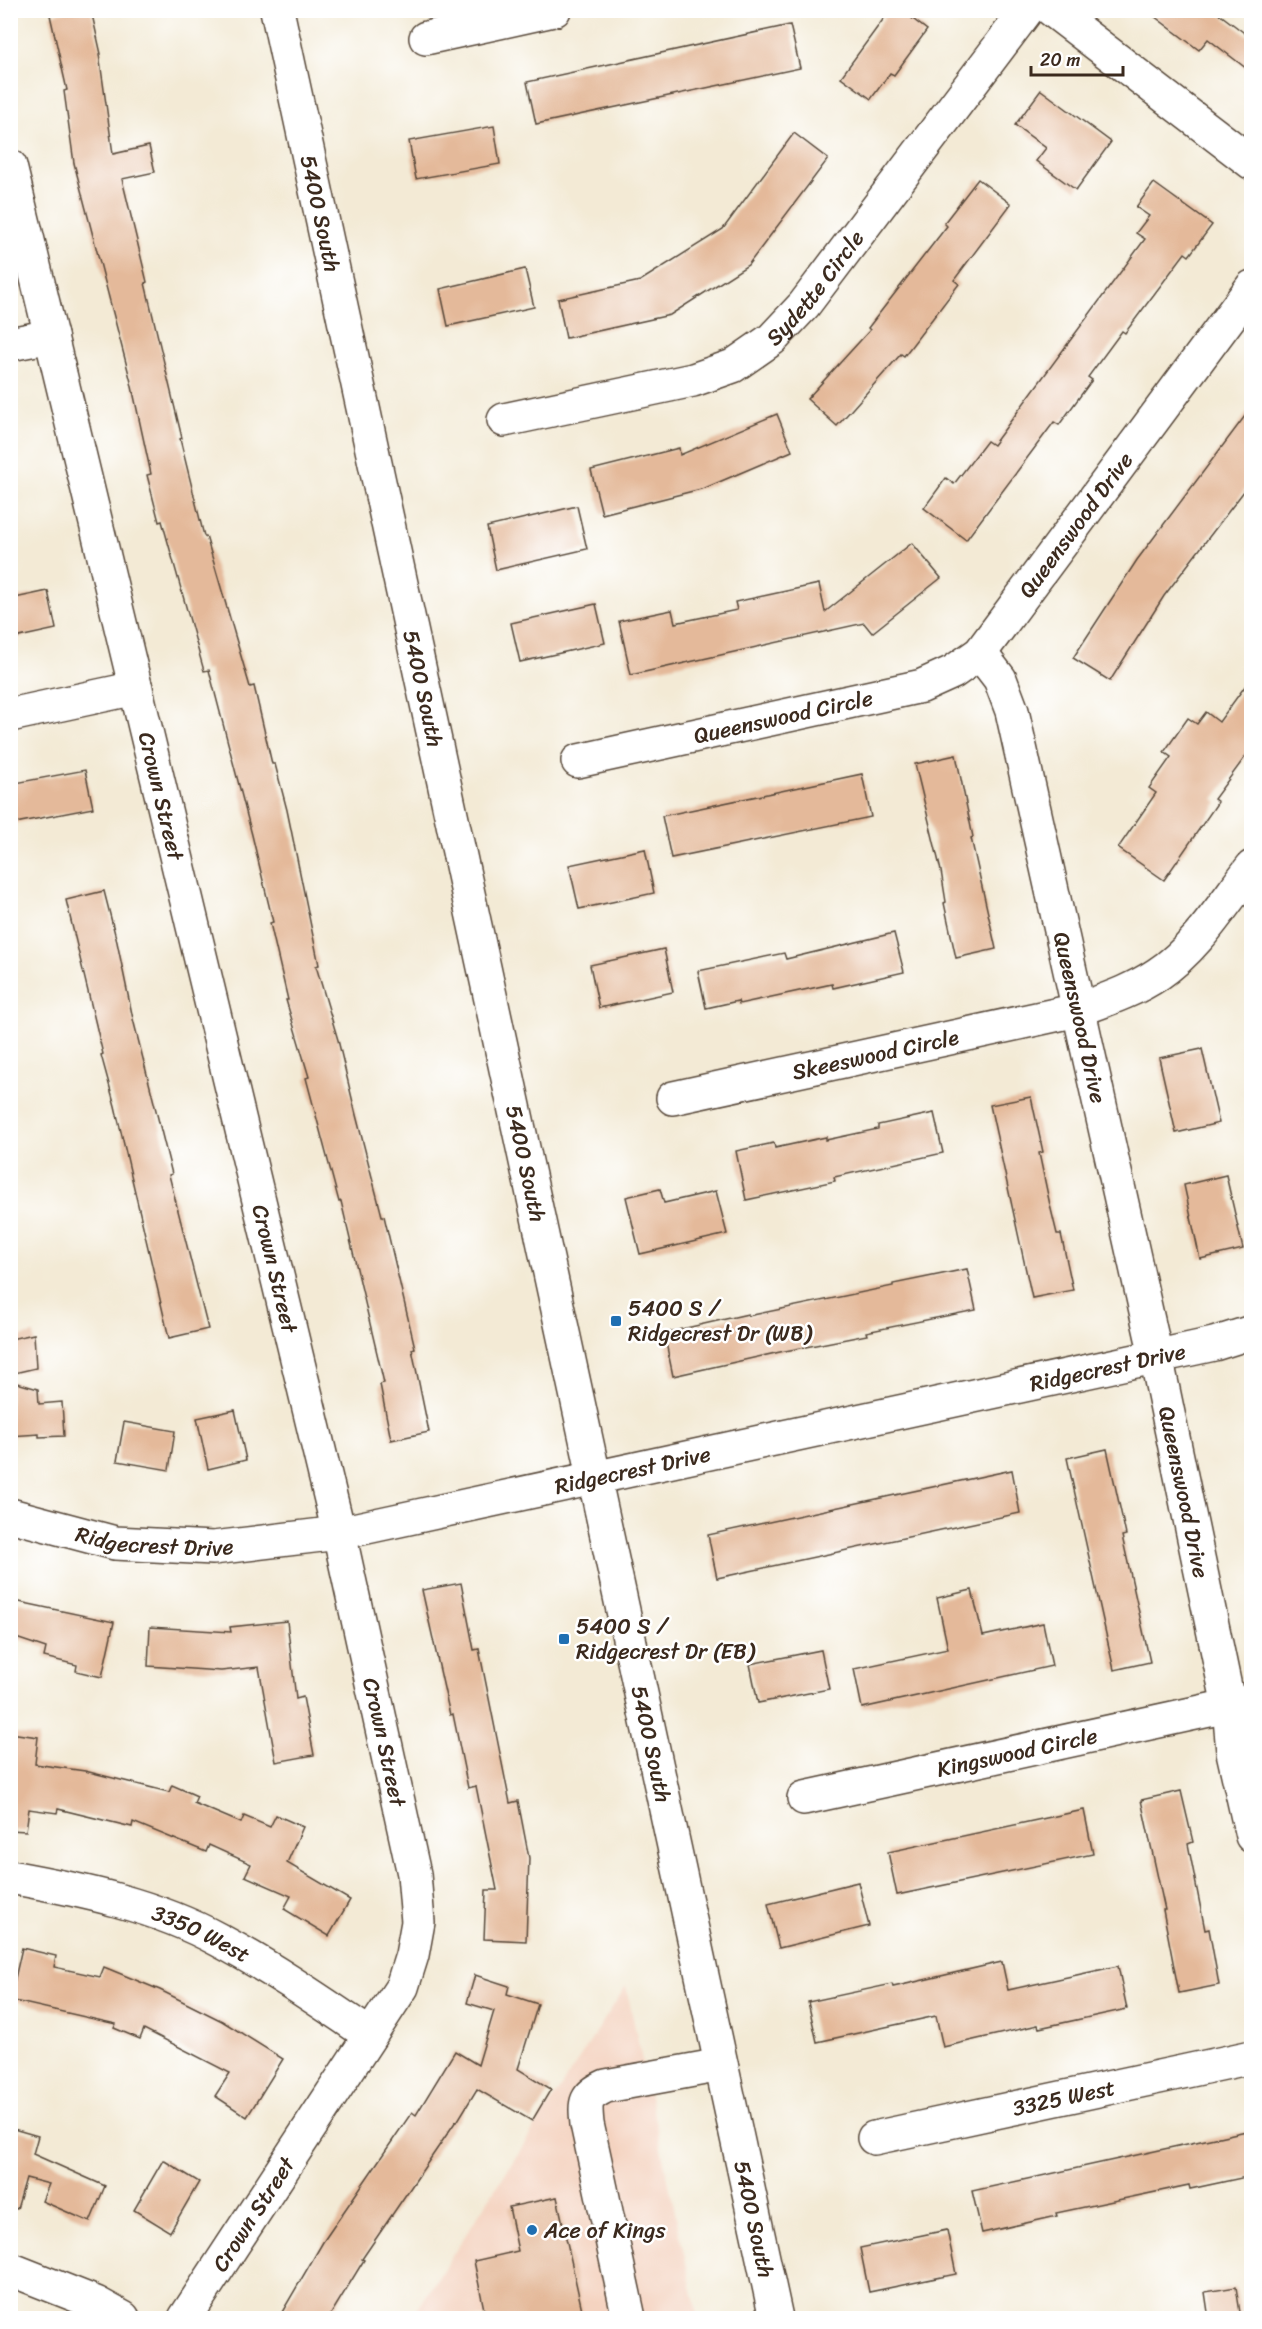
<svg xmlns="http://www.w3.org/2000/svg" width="1262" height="2329" viewBox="0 0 1262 2329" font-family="Sriracha,sans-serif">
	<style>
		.built { fill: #f4d3c0 }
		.building { fill: #e4b99a }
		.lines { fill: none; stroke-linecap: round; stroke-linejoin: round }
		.minor-casing { stroke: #574739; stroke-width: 36 }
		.major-casing { stroke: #574739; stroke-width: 36 }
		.minor { stroke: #fff; stroke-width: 33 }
		.major { stroke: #fff; stroke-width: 33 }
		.poi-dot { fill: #1f6fb2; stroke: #fff; stroke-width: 2 }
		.labels { text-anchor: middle; stroke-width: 5; stroke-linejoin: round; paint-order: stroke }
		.street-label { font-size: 22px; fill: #3b2a1e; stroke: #fff }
		.poi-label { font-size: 22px; fill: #3b2a1e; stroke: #fff; text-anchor: start }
	</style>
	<rect width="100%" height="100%" fill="#fff"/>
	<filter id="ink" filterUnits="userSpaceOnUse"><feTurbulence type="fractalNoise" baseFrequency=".0167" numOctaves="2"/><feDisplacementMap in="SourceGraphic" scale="12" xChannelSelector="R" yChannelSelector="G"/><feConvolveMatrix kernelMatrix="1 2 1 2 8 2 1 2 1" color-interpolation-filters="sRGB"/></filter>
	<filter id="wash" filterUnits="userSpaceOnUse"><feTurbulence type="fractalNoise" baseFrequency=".008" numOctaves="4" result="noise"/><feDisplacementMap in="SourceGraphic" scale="24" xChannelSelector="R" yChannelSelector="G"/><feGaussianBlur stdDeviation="1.35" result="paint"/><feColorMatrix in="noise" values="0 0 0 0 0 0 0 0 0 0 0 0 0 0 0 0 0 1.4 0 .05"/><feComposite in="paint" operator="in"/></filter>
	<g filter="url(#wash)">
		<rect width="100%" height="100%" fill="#f3ead5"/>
		<path class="built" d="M626,1986L698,2318H412Z"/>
		<g id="blocks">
			<g class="building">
				<path d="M70,10H91L101,54H99L113,154L149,146L155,172L122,179L147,282L145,283L182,438L180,439L204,536H206L250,687L254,686L272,764H275L287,810L319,965L316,966L338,1040L356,1115L382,1216H384L415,1348L412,1349L429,1432L391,1440L380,1384L384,1383L341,1201L339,1202L306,1078L309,1077L286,1000H288L270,923L273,922L252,835L209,670L204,671L162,521L159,522L147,475L151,474L131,382L74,163L64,91L67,90L50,15Z"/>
				<path d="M890,10H901L927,30L894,75L890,73L871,99L841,77Z"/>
				<path d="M1146,10H1214L1251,38V72L1208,39L1199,50Z"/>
				<path d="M790,25L800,68L536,124L527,82Z"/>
				<path d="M1041,90L1111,142L1076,190L1036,161L1046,148L1015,125Z"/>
				<path d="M494,126L500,164L416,179L409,141Z"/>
				<path d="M794,133L828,159L748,265L670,315L566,338L558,299L640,281L723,229Z"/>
				<path d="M978,179L1011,204L954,280L959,284L904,356L901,354L837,426L807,399L870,330L868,328L947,226L944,223Z"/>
				<path d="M1154,183L1212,225L1189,256L1185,253L1125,333L1122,331L1088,377L1092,380L1059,425L1054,422L966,540L924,508L946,478L954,484L987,441L993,445L1145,239L1136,233L1149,216L1136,207Z"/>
				<path d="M525,269L534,307L448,326L440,289Z"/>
				<path d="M1251,408V482L1164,596L1110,681L1073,658L1137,560Z"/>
				<path d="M777,414L792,451L705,488L602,514L591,470L679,448L680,455Z"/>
				<path d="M577,506L587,549L496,570L487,527Z"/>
				<path d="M912,543L941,578L872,633L864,623L631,675L619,621L672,610L675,623L737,610L735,602L819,584L825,612Z"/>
				<path d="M48,591L56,629L10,639V599Z"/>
				<path d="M596,604L605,643L520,662L511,623Z"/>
				<path d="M1251,678V749L1214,799L1218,802L1164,880L1118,848L1156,793L1149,788L1171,757L1164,752L1188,718L1197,724L1206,712L1219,722Z"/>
				<path d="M956,755L973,837L971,838L996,949L956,958L944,903L946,902L941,871L915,764Z"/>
				<path d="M85,770L93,808L10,824V784Z"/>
				<path d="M862,774L871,817L671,858L662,816Z"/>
				<path d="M645,849L654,893L579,909L569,865Z"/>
				<path d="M104,891L117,942L133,1019L172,1174L169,1175L208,1329L169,1338L115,1106L101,1055L103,1054L66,900Z"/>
				<path d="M894,933L904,972L833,988L832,984L739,1004L738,1001L706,1008L698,971L784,953L786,959Z"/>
				<path d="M664,949L673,992L599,1008L590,965Z"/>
				<path d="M1202,1049L1219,1123L1176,1133L1159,1058Z"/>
				<path d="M1031,1097L1043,1152L1039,1153L1050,1205L1057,1234H1061L1073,1290L1032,1298L990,1105Z"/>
				<path d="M934,1113L943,1153L834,1177L835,1181L746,1200L736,1151L774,1143L775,1148L826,1137V1140L878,1129V1125Z"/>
				<path d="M1226,1175L1243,1249L1200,1259L1184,1185Z"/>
				<path d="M660,1189L664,1203L716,1191L727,1234L640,1254L626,1197Z"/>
				<path d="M967,1269L976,1310L866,1332L867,1335L780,1352L673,1376L664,1333L748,1314V1316L893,1286V1284Z"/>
				<path d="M34,1334L36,1368L10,1374V1339Z"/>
				<path d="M10,1381L38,1389L39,1404L62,1402L64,1436L39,1437V1434L10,1436Z"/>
				<path d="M235,1410L246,1460L208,1469L197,1418Z"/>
				<path d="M124,1422L175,1431L169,1470L117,1461Z"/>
				<path d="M1107,1449L1126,1535L1122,1536L1150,1662L1114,1670L1067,1458Z"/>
				<path d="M1012,1470L1020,1513L717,1578L708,1535Z"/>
				<path d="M461,1583L474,1650L479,1649L510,1803L518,1801L529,1858L526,1941L484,1939L486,1890H497L476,1786L468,1788L453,1714L450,1715L422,1590Z"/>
				<path d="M972,1590L983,1636L1043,1623L1052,1666L862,1708L854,1669L948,1649L937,1598Z"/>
				<path d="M10,1600L114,1622L102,1677L76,1671L77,1665L44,1657L46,1648L10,1636Z"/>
				<path d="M287,1621L296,1699L303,1697L314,1755L276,1762L259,1667L221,1671L148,1666L150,1627L231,1632L230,1627Z"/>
				<path d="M821,1650L829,1689L758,1703L750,1664Z"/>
				<path d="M10,1733L38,1737L35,1764L85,1771L169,1792L172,1785L197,1796L194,1803L241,1823L244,1816L270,1827L276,1815L303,1827L287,1863L350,1900L329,1936L284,1909L291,1896L245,1876L251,1864L209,1845L206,1852L133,1822L132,1827L58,1809L57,1813L29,1809L26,1831L10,1830Z"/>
				<path d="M1181,1791L1193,1842L1188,1844L1205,1930L1209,1929L1219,1985L1179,1993L1163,1910H1165L1141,1800Z"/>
				<path d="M1084,1810L1093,1854L897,1895L888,1852Z"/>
				<path d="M858,1882L869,1926L779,1948L768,1904Z"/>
				<path d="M22,1948L56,1956L54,1967L100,1977L104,1967L160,1990L222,2021L283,2059L247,2117L215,2096L230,2073L144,2029L140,2039L114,2028L116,2024L10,2000Z"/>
				<path d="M1002,1962L1008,1990L1118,1966L1127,2009L1039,2028L1038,2025L943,2047L936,2016L817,2042L808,2002L892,1984L893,1987Z"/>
				<path d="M475,1975L509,1986L507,1994L538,2004L518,2069L551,2089L532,2121L477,2089L457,2122L456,2121L362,2259L364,2260L328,2319H278L323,2242L412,2112L416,2115L455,2051L478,2065L494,2011L467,2003Z"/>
				<path d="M10,2128L38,2136L33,2154L105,2186L90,2222L42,2201L49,2184L26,2178L17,2209L10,2208Z"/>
				<path d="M1251,2130V2176L1190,2189L1189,2185L1056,2213L1057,2216L982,2233L972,2191Z"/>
				<path d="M163,2160L199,2182L170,2232L134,2210Z"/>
				<path d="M557,2197L584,2319H486L474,2261L518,2251L509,2207Z"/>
				<path d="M947,2230L956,2274L869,2292L860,2248Z"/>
				<path d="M1236,2287L1241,2319H1209L1205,2292Z"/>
			</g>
		</g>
	</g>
	<g filter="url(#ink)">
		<use href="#blocks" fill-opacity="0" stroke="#574739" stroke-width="1.5"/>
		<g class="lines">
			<defs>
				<g id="minor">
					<path d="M1052,10L1252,163"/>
					<path d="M426,38L554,10"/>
					<path id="s1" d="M10,166L339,1533L414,1874L418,1922L412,1955L402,1987L185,2318"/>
					<path d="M10,344L51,336"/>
					<path id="s2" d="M504,420L693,380L733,366L772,339L804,305L1027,10"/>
					<path id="s3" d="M980,653L1000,679L1012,711L1156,1356L1229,1706L1233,1752L1252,1836"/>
					<path d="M10,715L136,688"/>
					<path id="s4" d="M578,761L922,686L953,672L980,653L1252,287"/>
					<path id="s5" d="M673,1098L1078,1010C1105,1000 1133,991 1158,974C1197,948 1223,904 1252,867"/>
					<path id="s6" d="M10,1515L115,1543L213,1548L339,1533L1214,1344L1252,1332"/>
					<path id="s7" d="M804,1798L1251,1701"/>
					<path id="s8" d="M10,1877C82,1890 155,1905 219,1940C272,1968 321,2002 370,2035"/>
					<path id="s9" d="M874,2138L1252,2057"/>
					<path d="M10,2269L96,2303L123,2318"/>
					<path d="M629,2318L587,2124C585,2102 584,2096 606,2086L721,2065"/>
				</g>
				<g id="major">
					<path id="s10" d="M277,10L776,2318"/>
				</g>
			</defs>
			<use href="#minor" class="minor-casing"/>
			<use href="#major" class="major-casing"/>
			<use href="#minor" class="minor"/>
			<use href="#major" class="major"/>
		</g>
	</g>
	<g class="poi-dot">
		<rect x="610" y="1315" width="12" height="12" rx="3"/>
		<rect x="558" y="1633" width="12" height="12" rx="3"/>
		<circle cx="532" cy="2230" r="6"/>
	</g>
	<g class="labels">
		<g class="street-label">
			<text dy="8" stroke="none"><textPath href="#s10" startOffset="208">5400 South</textPath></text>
			<text dy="8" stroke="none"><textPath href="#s2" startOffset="350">Sydette Circle</textPath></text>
			<text dy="8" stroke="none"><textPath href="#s4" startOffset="579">Queenswood Drive</textPath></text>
			<text dy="8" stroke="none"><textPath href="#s10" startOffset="694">5400 South</textPath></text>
			<text dy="8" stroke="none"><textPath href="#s4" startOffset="210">Queenswood Circle</textPath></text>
			<text dy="8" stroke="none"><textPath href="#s1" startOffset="648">Crown Street</textPath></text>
			<text dy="8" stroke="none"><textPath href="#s3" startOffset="381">Queenswood Drive</textPath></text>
			<text dy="8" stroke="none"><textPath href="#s5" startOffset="207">Skeeswood Circle</textPath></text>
			<text dy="8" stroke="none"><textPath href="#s10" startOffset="1180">5400 South</textPath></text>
			<text dy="8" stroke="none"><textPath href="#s1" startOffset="1134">Crown Street</textPath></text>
			<text dy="8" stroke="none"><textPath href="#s6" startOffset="1120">Ridgecrest Drive</textPath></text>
			<text dy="8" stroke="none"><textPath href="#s6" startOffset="634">Ridgecrest Drive</textPath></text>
			<text dy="8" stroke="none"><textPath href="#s3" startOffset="867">Queenswood Drive</textPath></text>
			<text dy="8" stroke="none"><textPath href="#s6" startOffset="148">Ridgecrest Drive</textPath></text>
			<text dy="8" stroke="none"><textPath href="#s1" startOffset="1620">Crown Street</textPath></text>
			<text dy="8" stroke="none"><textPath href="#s10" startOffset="1774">5400 South</textPath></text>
			<text dy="8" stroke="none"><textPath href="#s7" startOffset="218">Kingswood Circle</textPath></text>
			<text dy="8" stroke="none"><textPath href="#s8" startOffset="200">3350 West</textPath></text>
			<text dy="8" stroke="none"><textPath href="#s9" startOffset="194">3325 West</textPath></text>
			<text transform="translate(253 2214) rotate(-57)" y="8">Crown Street</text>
			<text dy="8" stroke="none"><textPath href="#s10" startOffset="2260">5400 South</textPath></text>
		</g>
		<g class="poi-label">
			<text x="628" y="1316">5400 S /<tspan x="628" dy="25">Ridgecrest Dr (WB)</tspan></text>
			<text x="576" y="1634">5400 S /<tspan x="576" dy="25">Ridgecrest Dr (EB)</tspan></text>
			<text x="544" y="2238">Ace of Kings</text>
		</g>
	</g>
	<rect width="1262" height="2329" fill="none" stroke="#fff" stroke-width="36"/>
	<path d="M1031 66v9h92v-9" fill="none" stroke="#3b2a1e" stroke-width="3"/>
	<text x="1040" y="66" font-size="18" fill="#3b2a1e" stroke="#ffffff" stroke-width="4.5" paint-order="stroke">20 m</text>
</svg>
